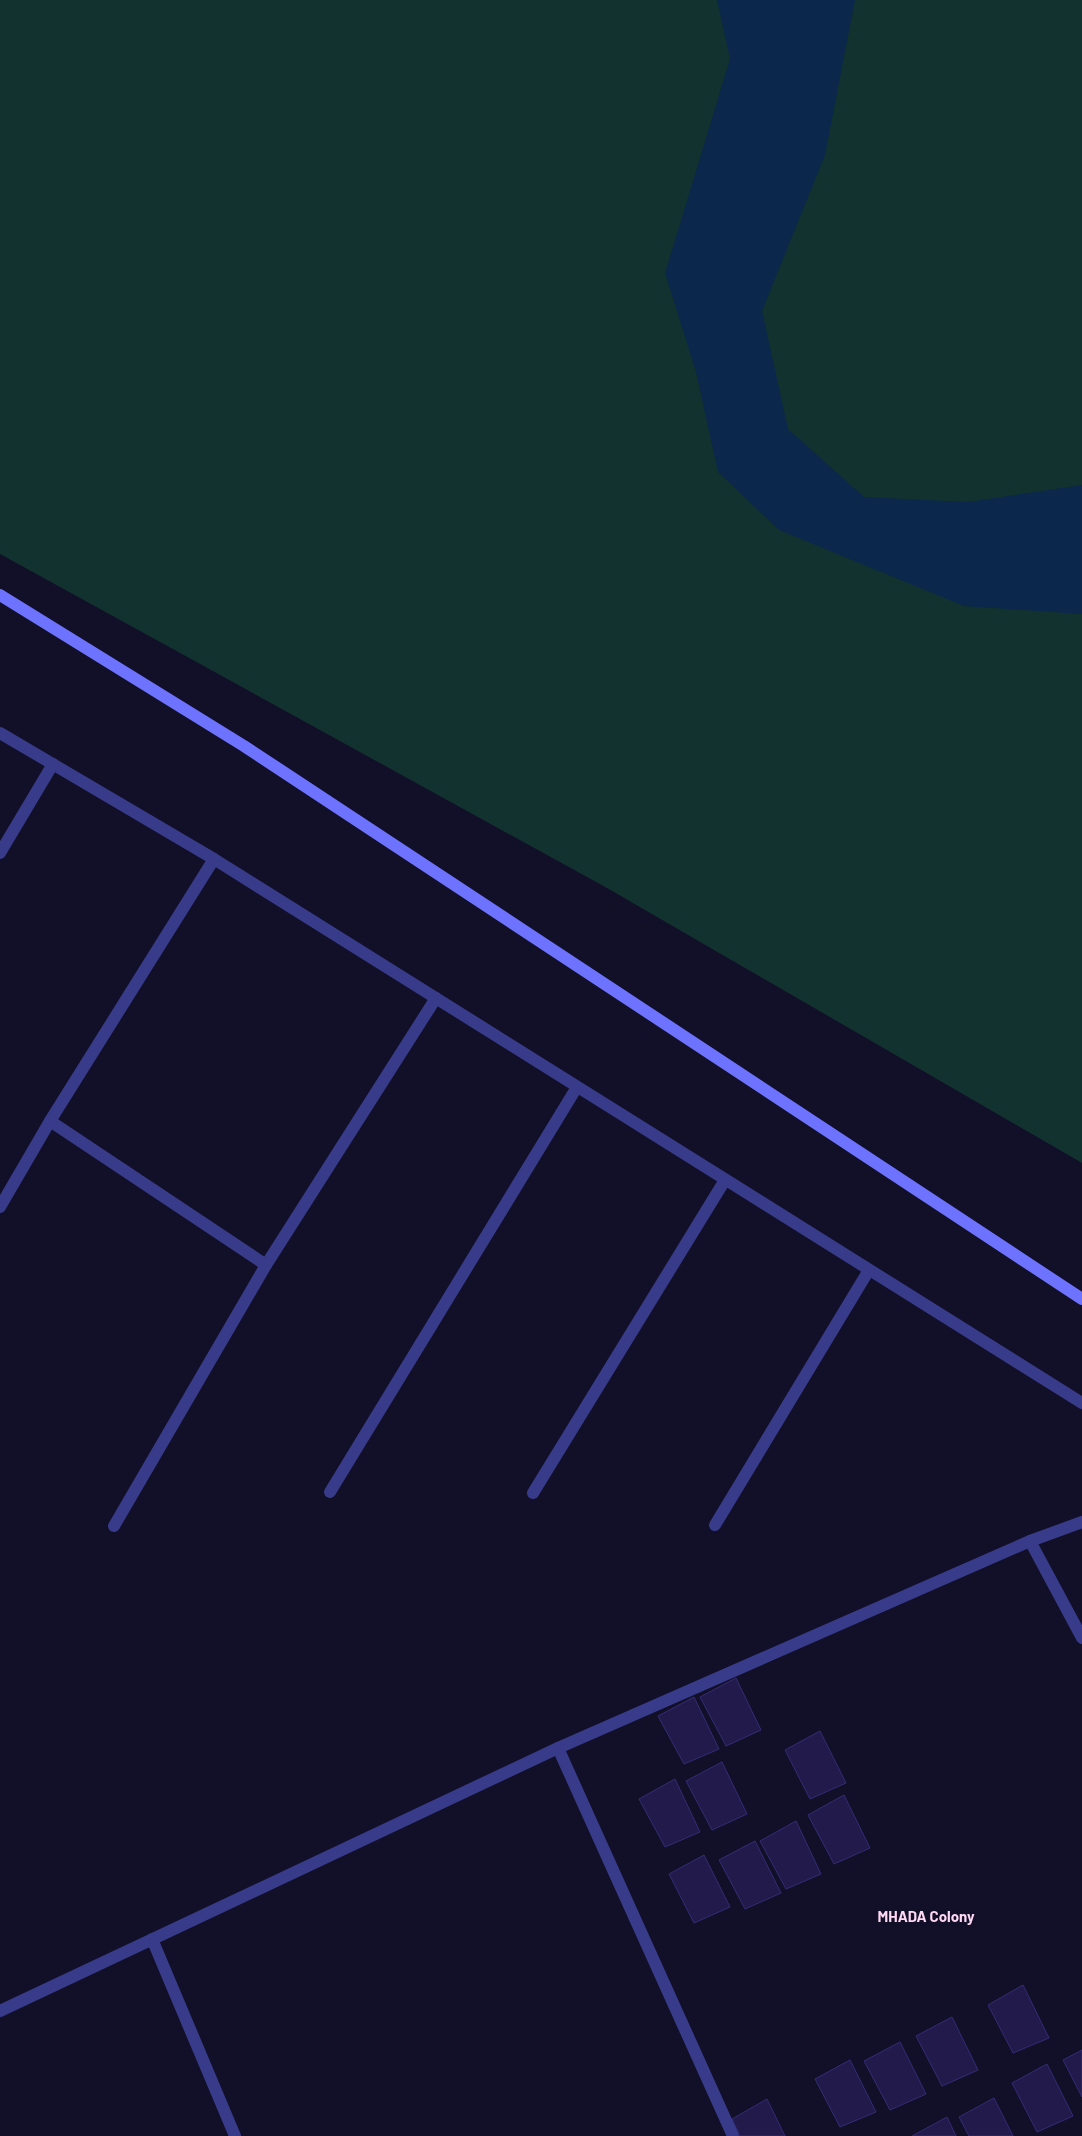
<svg xmlns="http://www.w3.org/2000/svg" width="1082" height="2136" viewBox="0 0 1082 2136" font-family="Barlow,sans-serif">
	<style>
		.green { fill: #12322f }
		.water { fill: #0b274b }
		.building { fill: #211a4a; stroke: #352c76 }
		.lines { fill: none; stroke-linecap: round; stroke-linejoin: round }
		.minor { stroke: #383b89; stroke-width: 12 }
		.secondary { stroke: #6d73ff; stroke-width: 12 }
		.labels { text-anchor: middle; stroke-width: 5; stroke-linejoin: round; paint-order: stroke }
		.neighbourhood-label { font-size: 15px; font-weight: bold; fill: #ffd8f3; stroke: #120f28 }
	</style>
	<rect width="100%" height="100%" fill="#120f28"/>
	<path class="green" d="M0,0H1082V1163L607,888L0,554Z"/>
	<path class="water" d="M717,0H855L825,155L762,311L788,429L864,497L968,502L1082,485V614L964,606L779,530L718,472L696,372L665,273L730,59Z"/>
	<g class="building">
		<path d="M736,1678L761,1730L726,1746L700,1697Z"/>
		<path d="M694,1697L719,1749L684,1764L658,1716Z"/>
		<path d="M820,1731L846,1783L810,1799L785,1750Z"/>
		<path d="M722,1762L747,1814L712,1830L686,1781Z"/>
		<path d="M675,1779L700,1832L665,1847L639,1799Z"/>
		<path d="M844,1795L870,1848L834,1864L808,1815Z"/>
		<path d="M796,1821L821,1874L786,1889L760,1841Z"/>
		<path d="M755,1841L781,1893L745,1909L719,1860Z"/>
		<path d="M704,1855L730,1907L694,1923L669,1874Z"/>
		<path d="M1023,1985L1049,2038L1013,2053L988,2005Z"/>
		<path d="M952,2017L978,2070L942,2086L916,2036Z"/>
		<path d="M900,2042L926,2094L890,2110L864,2061Z"/>
		<path d="M1082,2050V2097L1063,2060Z"/>
		<path d="M850,2060L876,2112L840,2127L815,2079Z"/>
		<path d="M1047,2064L1073,2116L1037,2132L1012,2083Z"/>
		<path d="M994,2098L1013,2136H969L959,2117Z"/>
		<path d="M767,2099L785,2136H740L732,2119Z"/>
		<path d="M947,2117L956,2136H912Z"/>
	</g>
	<g class="lines">
		<g class="minor">
			<path d="M0,733L214,859L1082,1403"/>
			<path d="M0,853L53,764"/>
			<path d="M50,1121L266,1265"/>
			<path d="M0,1207L50,1121L214,859"/>
			<path d="M330,1492L577,1087"/>
			<path d="M533,1493L725,1180"/>
			<path d="M715,1525L869,1270"/>
			<path d="M114,1526L266,1265L436,998"/>
			<path d="M1030,1541L1082,1638"/>
			<path d="M558,1748L733,2136"/>
			<path d="M152,1939L235,2136"/>
			<path d="M0,2011L558,1748L1030,1541L1082,1522"/>
		</g>
		<path class="secondary" d="M0,595L244,746L1082,1299"/>
	</g>
	<g class="labels">
		<g class="neighbourhood-label">
			<text x="926" y="1922">MHADA Colony</text>
		</g>
	</g>
</svg>
